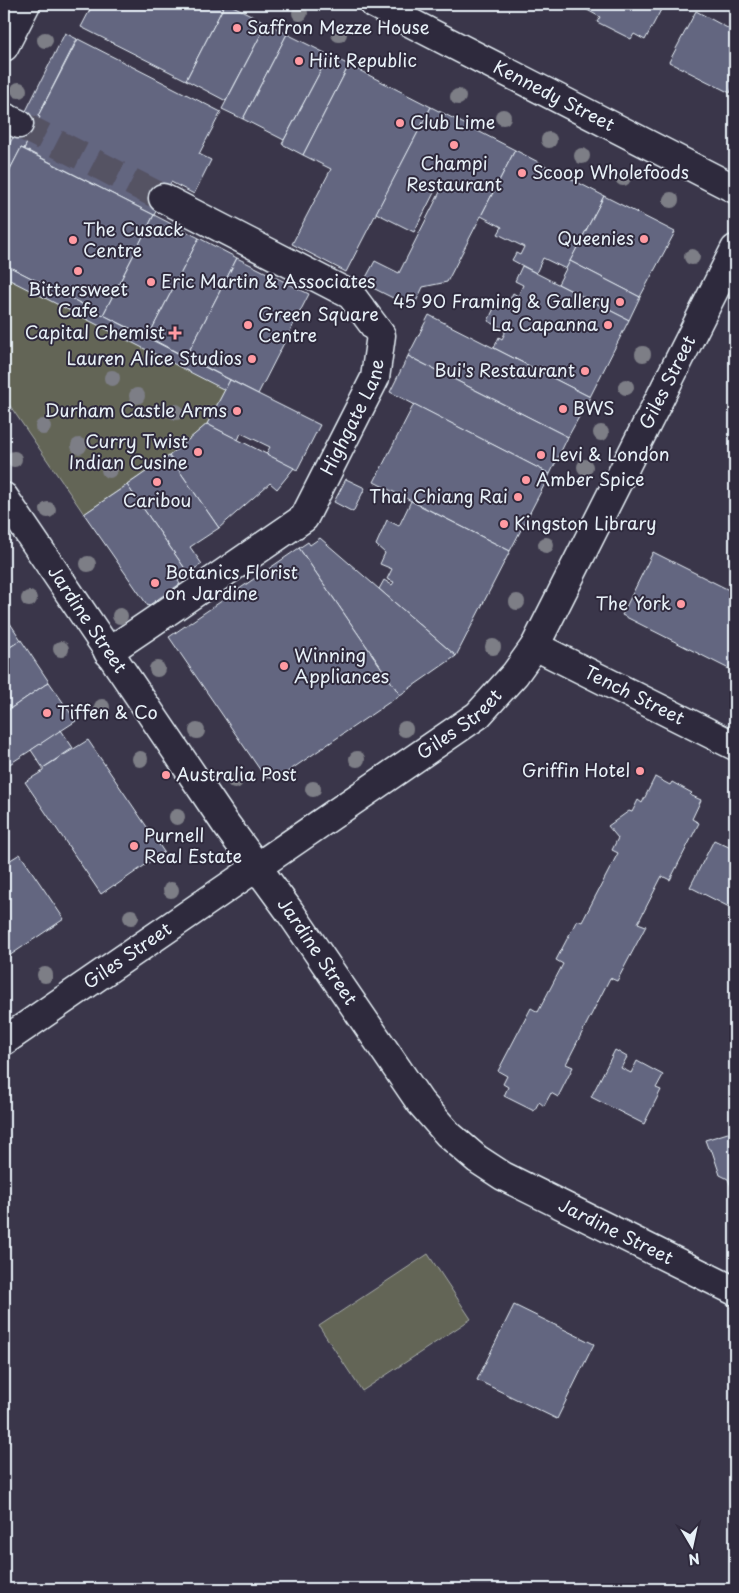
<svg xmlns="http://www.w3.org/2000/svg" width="739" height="1593" viewBox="0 0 739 1593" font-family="'Playpen Sans',sans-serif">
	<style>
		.green { fill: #636557; stroke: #a6aba8 }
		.building { fill: #646680; stroke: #e8f1f8 }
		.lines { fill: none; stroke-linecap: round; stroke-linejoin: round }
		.minor-tunnel { stroke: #545264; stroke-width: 28; stroke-dasharray: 28 14; stroke-linecap: butt }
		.minor-casing { stroke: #e8f1f8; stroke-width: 31 }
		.minor { stroke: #2f2a3d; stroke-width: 28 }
		.tree { fill: #7d7e86 }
		.poi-dot { fill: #ff9aa2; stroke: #2f2a3d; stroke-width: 2 }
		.labels { text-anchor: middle; stroke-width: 4; stroke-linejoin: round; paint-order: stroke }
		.poi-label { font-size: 18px; fill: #e8f1f8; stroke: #2f2a3d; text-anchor: start }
		.street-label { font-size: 18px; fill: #e8f1f8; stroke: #2f2a3d }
	</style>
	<rect width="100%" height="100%" fill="#3a364a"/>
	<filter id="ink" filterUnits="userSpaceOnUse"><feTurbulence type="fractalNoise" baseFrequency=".02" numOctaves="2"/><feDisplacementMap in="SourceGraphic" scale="10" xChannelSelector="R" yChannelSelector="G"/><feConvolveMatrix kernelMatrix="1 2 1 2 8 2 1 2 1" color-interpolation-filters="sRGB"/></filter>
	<g filter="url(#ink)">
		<g class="green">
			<path d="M4,264L230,380L207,424L169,456L84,514L4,397Z"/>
			<path d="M428,1254L471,1319L362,1391L319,1326Z"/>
		</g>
		<g class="building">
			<path d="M93,4H225L186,80L81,27Z"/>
			<path d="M225,4H229L267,23L226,101L186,80Z"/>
			<path d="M562,4H664L645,40L634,34L631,39L597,22L600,17L578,5L575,10Z"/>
			<path d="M696,11L735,32V83L730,93L669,62Z"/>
			<path d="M267,23L287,34L243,119L222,109Z"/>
			<path d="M65,33L77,39L38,116L40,117L24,149L21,148L4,181V158L10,146L9,145Z"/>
			<path d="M287,34L329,55L284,140L243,119Z"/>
			<path d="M78,39L221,112L199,154L211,160L194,194L171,182L154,215L24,149L40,117L38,116Z"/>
			<path d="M329,55L349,65L303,155L282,144Z"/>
			<path d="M349,65L431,107L346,272L292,244L331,169L303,155Z"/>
			<path d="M431,107L515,150L447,282L423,287L413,308L363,283L375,261L399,273L444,184L440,181L414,232L376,213Z"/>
			<path d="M21,148L154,215L103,315L4,264V181Z"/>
			<path d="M515,150L604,196L566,269L543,258L536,273L512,260L516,253L520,255L524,247L498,234L502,227L481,216Z"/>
			<path d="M604,196L675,232L640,297L570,261Z"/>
			<path d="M154,215L199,238L148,337L103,315Z"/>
			<path d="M199,238L237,258L186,357L148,337Z"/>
			<path d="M237,258L309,294L258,394L186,357Z"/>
			<path d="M570,261L640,297L629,320L558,284Z"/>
			<path d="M4,264L230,380L225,390L4,277Z"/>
			<path d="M522,266L629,320L590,397L494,348L499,337L502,339L505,333L504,329L488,321L498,300L507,305L513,293L518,296L523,285L515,281Z"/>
			<path d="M429,315L590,397L568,437L408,356Z"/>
			<path d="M408,356L568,437L550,474L390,392Z"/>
			<path d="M230,380L320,425L297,470L266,454L270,447L241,433L238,440L207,424Z"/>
			<path d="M414,404L550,474L510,551L374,482Z"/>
			<path d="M207,424L294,468L277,489L270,483L219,528L169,456Z"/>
			<path d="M169,456L219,528L190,547L202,564L188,573L127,485Z"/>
			<path d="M346,479L365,488L353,512L334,502Z"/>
			<path d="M127,485L188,573L178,581L180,584L148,606L84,514Z"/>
			<path d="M411,501L510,551L456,656L379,589L384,580L392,585L394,582L387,579L392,569L380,564L385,553L376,545L387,520L399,526Z"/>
			<path d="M320,538L379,589L456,656L400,695L299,548L308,542L310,545Z"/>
			<path d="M299,548L400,695L277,779L265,777L169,637Z"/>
			<path d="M653,552L735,593V672L622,615Z"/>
			<path d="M4,614L21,640L4,651Z"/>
			<path d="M21,640L49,682L4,713V651Z"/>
			<path d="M49,682L76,721L5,767L4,765V713Z"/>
			<path d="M61,730L73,748L43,768L31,750Z"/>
			<path d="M88,740L164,852L115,886L114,885L101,894L25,782L43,771V768Z"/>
			<path d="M655,777L670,785L672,782L692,793L690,795L701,800L692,819L699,823L670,880L662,876L638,923L646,926L617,981L610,978L566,1064L573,1067L558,1097L551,1093L544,1106L539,1102L534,1111L504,1096L508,1087L503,1084L507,1076L498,1071L531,1008L538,1012L563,964L556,960L577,920L582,922L618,853L612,850L618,838L608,826L629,811L632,812L638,800L642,803Z"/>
			<path d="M714,840L735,850V910L690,887Z"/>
			<path d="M20,854L64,919L9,956L4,948V864Z"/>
			<path d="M615,1050L627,1057L621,1068L631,1073L637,1061L663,1075L656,1088L661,1090L644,1124L591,1097Z"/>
			<path d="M731,1132L735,1133V1190L732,1189L728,1179L720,1175L712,1151L708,1148L705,1140Z"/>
			<path d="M514,1305L594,1344L557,1419L477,1380Z"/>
		</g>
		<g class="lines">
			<path class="minor-tunnel" d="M19,124L163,198"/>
			<defs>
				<g id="minor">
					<path id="s1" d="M374,4L735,189"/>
					<path d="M4,47L26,4"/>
					<path d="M4,117L19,124"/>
					<path id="s2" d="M4,497L225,823L290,912L420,1102L448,1134L477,1159L503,1176L735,1291"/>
					<path id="s3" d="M535,646L735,746"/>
					<path id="s4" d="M108,652L151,623L304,518L375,378L381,335L351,295L163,198"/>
					<path id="s5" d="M4,1041L478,715L515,674L535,646L735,249"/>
				</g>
			</defs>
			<use href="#minor" class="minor-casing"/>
			<use href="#minor" class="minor"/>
		</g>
		<g class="tree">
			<circle cx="300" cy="13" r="8"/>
			<circle cx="339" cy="34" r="8"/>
			<circle cx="45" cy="40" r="8"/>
			<circle cx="19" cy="90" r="8"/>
			<circle cx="458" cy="97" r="8"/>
			<circle cx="503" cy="117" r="8"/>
			<circle cx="549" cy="140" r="8"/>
			<circle cx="582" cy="156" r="8"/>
			<circle cx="623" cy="178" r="8"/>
			<circle cx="671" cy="200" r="8"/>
			<circle cx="692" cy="257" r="8"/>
			<circle cx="643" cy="354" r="8"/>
			<circle cx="112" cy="378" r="8"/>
			<circle cx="626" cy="387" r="8"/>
			<circle cx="137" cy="396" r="8"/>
			<circle cx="176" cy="412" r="8"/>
			<circle cx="43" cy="427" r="8"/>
			<circle cx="601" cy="433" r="8"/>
			<circle cx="79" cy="446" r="8"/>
			<circle cx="14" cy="459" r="8"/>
			<circle cx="585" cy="467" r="8"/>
			<circle cx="109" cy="470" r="8"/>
			<circle cx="48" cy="510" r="8"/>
			<circle cx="546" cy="545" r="8"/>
			<circle cx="88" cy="564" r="8"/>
			<circle cx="29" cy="599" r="8"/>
			<circle cx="517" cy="602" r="8"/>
			<circle cx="120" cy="616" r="8"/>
			<circle cx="493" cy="647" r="8"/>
			<circle cx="61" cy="649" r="8"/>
			<circle cx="157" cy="669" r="8"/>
			<circle cx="102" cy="707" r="8"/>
			<circle cx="405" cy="729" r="8"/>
			<circle cx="197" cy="731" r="8"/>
			<circle cx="140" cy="759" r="8"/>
			<circle cx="357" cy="759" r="8"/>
			<circle cx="235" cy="781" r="8"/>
			<circle cx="313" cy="789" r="8"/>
			<circle cx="177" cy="817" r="8"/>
			<circle cx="171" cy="890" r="8"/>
			<circle cx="131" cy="917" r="8"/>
			<circle cx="45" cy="975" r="8"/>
		</g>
	</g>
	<g class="poi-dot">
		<circle cx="237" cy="28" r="5"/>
		<circle cx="299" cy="61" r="5"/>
		<circle cx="400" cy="123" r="5"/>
		<circle cx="454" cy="145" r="5"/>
		<circle cx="522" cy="173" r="5"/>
		<circle cx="644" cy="239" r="5"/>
		<circle cx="73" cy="240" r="5"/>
		<circle cx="78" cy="271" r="5"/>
		<circle cx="151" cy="282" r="5"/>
		<circle cx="620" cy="302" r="5"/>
		<circle cx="248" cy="325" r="5"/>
		<circle cx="608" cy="325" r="5"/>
		<path d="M172.5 325.5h5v5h5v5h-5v5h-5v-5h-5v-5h5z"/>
		<circle cx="252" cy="359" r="5"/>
		<circle cx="585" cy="371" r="5"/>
		<circle cx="563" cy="409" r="5"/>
		<circle cx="237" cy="411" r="5"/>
		<circle cx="198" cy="452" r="5"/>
		<circle cx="541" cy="455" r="5"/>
		<circle cx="526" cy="480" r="5"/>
		<circle cx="157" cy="482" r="5"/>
		<circle cx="518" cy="497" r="5"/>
		<circle cx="504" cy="524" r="5"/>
		<circle cx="155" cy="583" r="5"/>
		<circle cx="681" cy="604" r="5"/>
		<circle cx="284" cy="666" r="5"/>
		<circle cx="47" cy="713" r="5"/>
		<circle cx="640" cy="771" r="5"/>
		<circle cx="166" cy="775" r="5"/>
		<circle cx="134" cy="846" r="5"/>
	</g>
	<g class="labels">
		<g class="poi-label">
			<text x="247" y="34">Saffron Mezze House</text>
			<text x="309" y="67">Hiit Republic</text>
			<text x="410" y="129">Club Lime</text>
			<text x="454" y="170" text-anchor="middle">Champi<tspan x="454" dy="21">Restaurant</tspan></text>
			<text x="532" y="179">Scoop Wholefoods</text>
			<text x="83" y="236">The Cusack<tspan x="83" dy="21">Centre</tspan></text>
			<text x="634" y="245" text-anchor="end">Queenies</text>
			<text x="161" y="288">Eric Martin &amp; Associates</text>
			<text x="78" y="296" text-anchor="middle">Bittersweet<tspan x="78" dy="21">Cafe</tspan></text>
			<text x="610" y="308" text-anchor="end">45 90 Framing &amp; Gallery</text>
			<text x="258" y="321">Green Square<tspan x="258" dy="21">Centre</tspan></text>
			<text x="598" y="331" text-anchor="end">La Capanna</text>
			<text x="165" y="339" text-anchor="end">Capital Chemist</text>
			<text x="242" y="365" text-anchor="end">Lauren Alice Studios</text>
			<text x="575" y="377" text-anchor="end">Bui's Restaurant</text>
			<text x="573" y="415">BWS</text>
			<text x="227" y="417" text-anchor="end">Durham Castle Arms</text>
			<text x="188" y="448" text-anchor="end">Curry Twist<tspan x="188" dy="21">Indian Cusine</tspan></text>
			<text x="551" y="461">Levi &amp; London</text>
			<text x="536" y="486">Amber Spice</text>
			<text x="508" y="503" text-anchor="end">Thai Chiang Rai</text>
			<text x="157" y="507" text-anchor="middle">Caribou</text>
			<text x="514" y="530">Kingston Library</text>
			<text x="165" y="579">Botanics Florist<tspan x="165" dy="21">on Jardine</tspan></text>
			<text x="671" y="610" text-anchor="end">The York</text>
			<text x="294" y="662">Winning<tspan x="294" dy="21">Appliances</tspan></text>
			<text x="57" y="719">Tiffen &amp; Co</text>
			<text x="630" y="777" text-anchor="end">Griffin Hotel</text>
			<text x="176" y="781">Australia Post</text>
			<text x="144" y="842">Purnell<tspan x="144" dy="21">Real Estate</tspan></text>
		</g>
		<g class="street-label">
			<text dy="6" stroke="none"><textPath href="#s1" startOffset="202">Kennedy Street</textPath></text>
			<text dy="6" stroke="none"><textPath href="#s5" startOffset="960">Giles Street</textPath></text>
			<text dy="6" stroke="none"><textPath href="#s4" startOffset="350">Highgate Lane</textPath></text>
			<text dy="6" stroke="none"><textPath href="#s2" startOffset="148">Jardine Street</textPath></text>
			<text dy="6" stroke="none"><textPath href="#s3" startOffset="111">Tench Street</textPath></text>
			<text dy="6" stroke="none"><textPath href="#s5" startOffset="555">Giles Street</textPath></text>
			<text dy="6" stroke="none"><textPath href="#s2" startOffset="552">Jardine Street</textPath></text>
			<text dy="6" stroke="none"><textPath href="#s5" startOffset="150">Giles Street</textPath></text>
			<text dy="6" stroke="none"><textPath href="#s2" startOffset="972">Jardine Street</textPath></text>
		</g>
	</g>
	<rect width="739" height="1593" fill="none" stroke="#2f2a3d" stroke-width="20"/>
	<rect x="10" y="10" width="719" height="1573" fill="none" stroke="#e8f1f8" stroke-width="2" filter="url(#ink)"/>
	<g transform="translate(692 1546) rotate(171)" stroke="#2f2a3d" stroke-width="4" paint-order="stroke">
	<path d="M0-4L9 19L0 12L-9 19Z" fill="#e8f1f8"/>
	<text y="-8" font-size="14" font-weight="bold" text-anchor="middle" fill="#e8f1f8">N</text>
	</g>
</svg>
